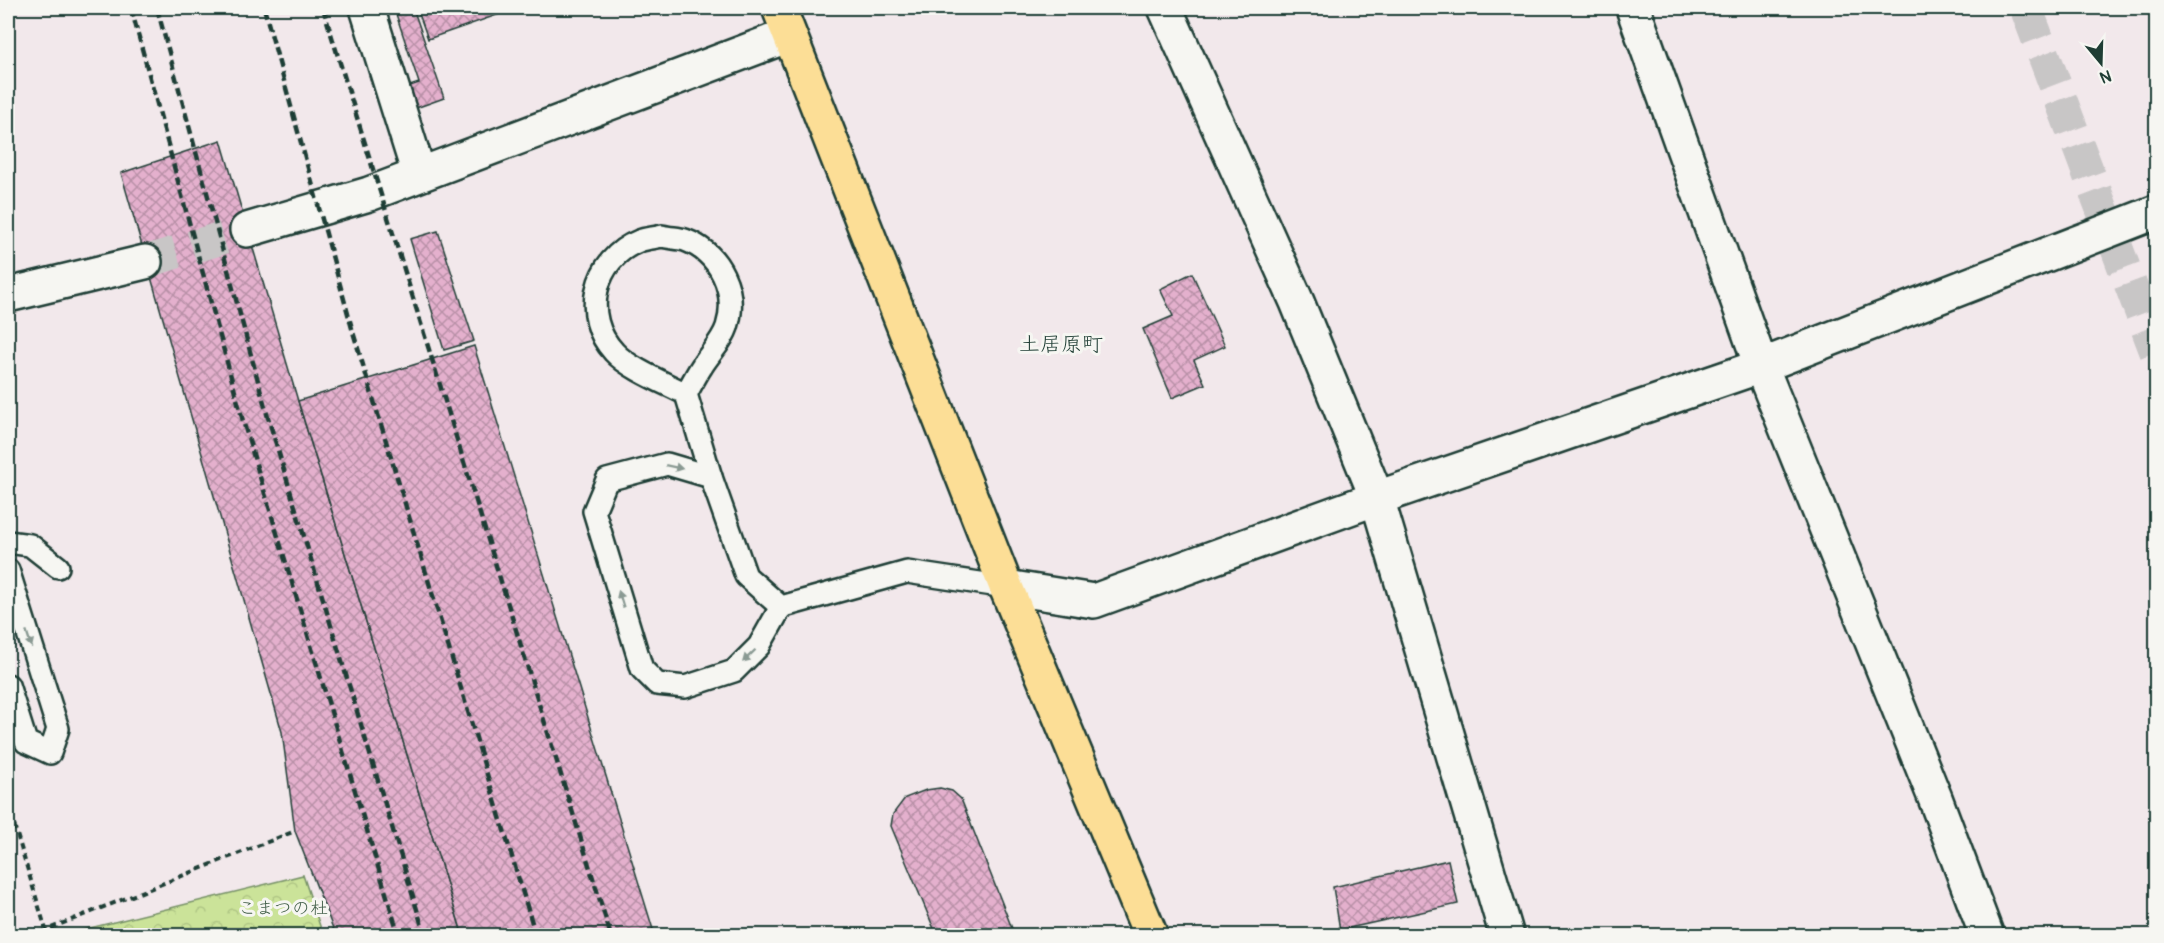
<svg xmlns="http://www.w3.org/2000/svg" width="2164" height="943" viewBox="0 0 2164 943" font-family="Pangolin,'Klee One',sans-serif">
	<style>
		.park { fill: url(#park-crowns); stroke: #759066; stroke-width: 1.5 }
		.building { fill: url(#building-cross-hatch); stroke: #1f3d34; stroke-width: 1.5 }
		.lines { fill: none; stroke-linecap: round; stroke-linejoin: round }
		.minor-tunnel { stroke: #c8c6c6; stroke-width: 33; stroke-dasharray: 33 16; stroke-linecap: butt }
		.tertiary-tunnel { stroke: #c8c6c6; stroke-width: 33; stroke-dasharray: 33 16; stroke-linecap: butt }
		.service-casing { stroke: #1f3d34; stroke-width: 26 }
		.minor-casing { stroke: #1f3d34; stroke-width: 38 }
		.tertiary-casing { stroke: #1f3d34; stroke-width: 38 }
		.primary-casing { stroke: #1f3d34; stroke-width: 38 }
		.path { stroke: #1f3d34; stroke-width: 4; stroke-dasharray: 6 4.5; stroke-linecap: butt }
		.service { stroke: #f6f6f2; stroke-width: 21 }
		.minor { stroke: #f6f6f2; stroke-width: 33 }
		.tertiary { stroke: #f6f6f2; stroke-width: 33 }
		.primary { stroke: #fcde96; stroke-width: 33 }
		.rail { stroke: #1f3d34; stroke-width: 4.5; stroke-dasharray: 9 4.5; stroke-linecap: butt }
		.oneway { fill: #8a9a93 }
		.labels { text-anchor: middle; stroke-width: 6; stroke-linejoin: round; paint-order: stroke }
		.park-label { font-size: 18px; fill: #415e48; stroke: #f6f6f2 }
		.quarter-label { font-size: 21px; fill: #1f3d34; stroke: #f6f6f2 }
	</style>
	<defs>
		<pattern id="park-crowns" width="20" height="18" patternUnits="userSpaceOnUse" patternTransform="scale(1.5)"><rect width="20" height="18" fill="#cbe399"/><path d="M2 6a3 3 0 1 1 6 0M12 15a3 3 0 1 1 6 0" fill="none" stroke="#aec484"/></pattern>
		<pattern id="building-cross-hatch" width="8" height="8" patternUnits="userSpaceOnUse" patternTransform="scale(1.5)"><rect width="8" height="8" fill="#e4b0cd"/><path d="M0 0l8 8M0 8l8-8" fill="none" stroke="#b890a7"/></pattern>
	</defs>
	<rect width="100%" height="100%" fill="#f2e8eb"/>
	<filter id="ink" filterUnits="userSpaceOnUse"><feTurbulence type="fractalNoise" baseFrequency=".0167" numOctaves="2"/><feDisplacementMap in="SourceGraphic" scale="12" xChannelSelector="R" yChannelSelector="G"/><feConvolveMatrix kernelMatrix="1 2 1 2 8 2 1 2 1" color-interpolation-filters="sRGB"/></filter>
	<g filter="url(#ink)">
		<path class="park" d="M303,875L323,935H62Z"/>
		<g class="building">
			<path d="M394,8H413L444,98L385,119L377,97L419,83Z"/>
			<path d="M417,8H517L428,39Z"/>
			<path d="M221,140L298,401L463,936H336L295,831L282,732L121,173Z"/>
			<path d="M438,231L474,341L444,350L410,239Z"/>
			<path d="M1192,273L1225,346L1194,360L1205,384L1172,398L1143,329L1173,316L1160,289Z"/>
			<path d="M474,346L655,936H463L298,401Z"/>
			<path d="M940,788L952,791L961,799L1015,936H937L891,826L893,814L905,798L926,790Z"/>
			<path d="M1448,860L1458,904L1340,930L1333,887Z"/>
		</g>
		<g class="lines">
			<path class="minor-tunnel" d="M2026,8L2156,352"/>
			<path class="tertiary-tunnel" d="M145,262L247,230"/>
			<defs>
				<g id="service">
					<path d="M662,236C669,238 678,238 685,240C720,253 738,292 727,327C722,342 710,353 702,366C696,375 691,385 686,394C667,384 628,368 614,352C581,317 593,259 639,241C646,238 655,238 662,236Z"/>
					<path d="M686,394L711,477L746,576L781,607L907,572L1006,587"/>
					<path d="M711,477L667,464L607,480L594,511L642,669L657,684L685,687L734,671L759,646L781,607"/>
					<path d="M8,542L30,545L58,567"/>
					<path d="M8,570L58,729L50,753L26,742L8,685"/>
				</g>
				<g id="minor">
					<path d="M367,8L419,174"/>
					<path d="M1165,8L1297,302L1377,498L1507,936"/>
					<path d="M1633,8L1761,366L1935,798L1987,936"/>
				</g>
				<g id="tertiary">
					<path d="M247,230L369,194L789,35"/>
					<path d="M8,295L145,262"/>
					<path d="M1006,587L1094,601L1377,498L1761,366L2156,212"/>
				</g>
				<path id="primary" d="M779,8L1006,587L1151,936"/>
			</defs>
			<use href="#service" class="service-casing"/>
			<use href="#minor" class="minor-casing"/>
			<use href="#tertiary" class="tertiary-casing"/>
			<use href="#primary" class="primary-casing"/>
			<path class="path" d="M8,805L46,930L295,831"/>
			<use href="#service" class="service"/>
			<use href="#minor" class="minor"/>
			<use href="#tertiary" class="tertiary"/>
			<use href="#primary" class="primary"/>
			<g class="rail">
				<path d="M131,8L243,421L399,936"/>
				<path d="M157,8L267,414L425,936"/>
				<path d="M264,8L353,332L536,936"/>
				<path d="M323,8L611,936"/>
			</g>
		</g>
		<defs><path id="oneway-solid" d="M-6-.8H1V-3.2L6.5 0L1 3.2V.8H-6Z" transform="scale(1.5)"/></defs>
		<g class="oneway">
			<use href="#oneway-solid" transform="translate(674 467) rotate(12)"/>
			<use href="#oneway-solid" transform="translate(621 599) rotate(-107)"/>
			<use href="#oneway-solid" transform="translate(29 639) rotate(72)"/>
			<use href="#oneway-solid" transform="translate(749 656) rotate(136)"/>
		</g>
	</g>
	<g class="labels">
		<g class="park-label">
			<text x="283" y="914">こまつの杜</text>
		</g>
		<g class="quarter-label">
			<text x="1061" y="351">土居原町</text>
		</g>
	</g>
	<rect width="2164" height="943" fill="none" stroke="#f6f6f2" stroke-width="30"/>
	<rect x="15" y="15" width="2134" height="913" fill="none" stroke="#1f3d34" stroke-width="2" filter="url(#ink)"/>
	<g transform="translate(2101 63) rotate(161)" stroke="#f6f6f2" stroke-width="4.5" paint-order="stroke">
	<path d="M0-4.5L10 22L0 15L-10 22Z" fill="#1f3d34"/>
	<text y="-9" font-size="16" font-weight="bold" text-anchor="middle" fill="#1f3d34">N</text>
	</g>
</svg>
